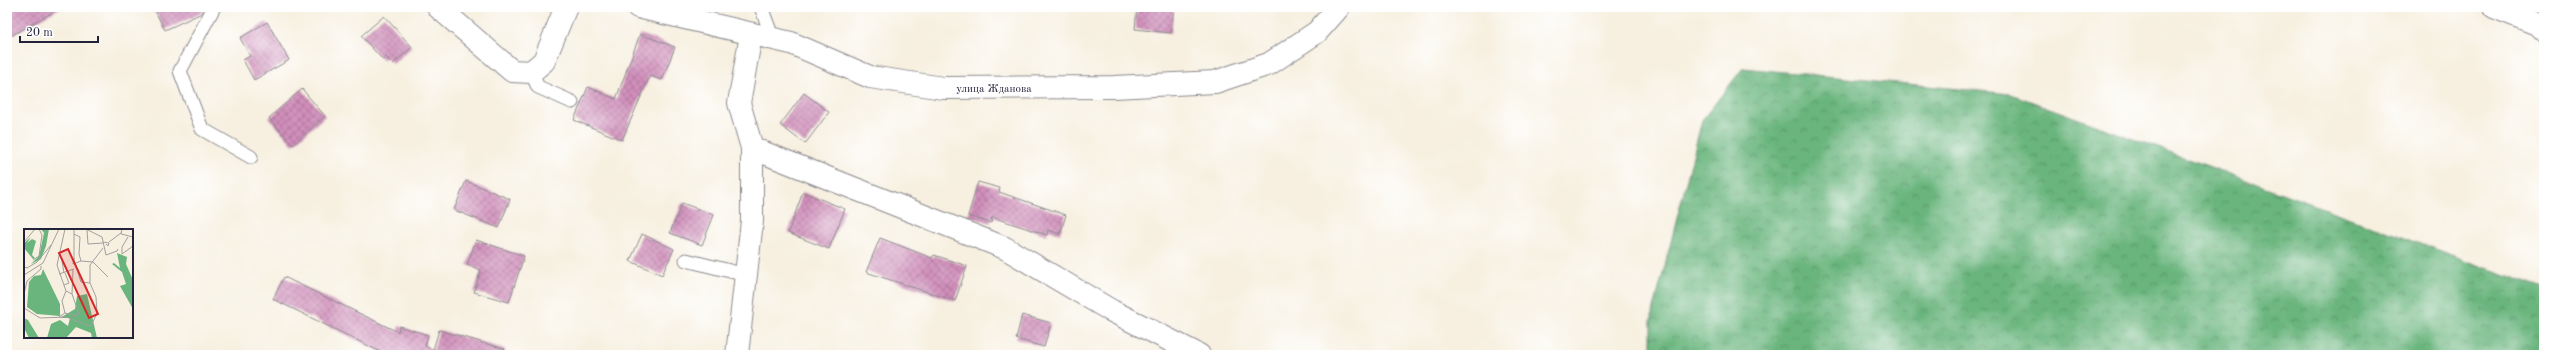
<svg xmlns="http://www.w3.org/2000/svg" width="2551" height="362" viewBox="0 0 2551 362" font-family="'Old Standard TT',serif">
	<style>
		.forest { fill: url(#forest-crowns); stroke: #466c5c }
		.building { fill: url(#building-cross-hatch) }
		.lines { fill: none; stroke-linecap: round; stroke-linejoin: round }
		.service-casing { stroke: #8c898e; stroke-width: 15 }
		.minor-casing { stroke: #8c898e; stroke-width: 24 }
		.service { stroke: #fff; stroke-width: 13 }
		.minor { stroke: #fff; stroke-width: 22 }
		.labels { text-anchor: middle; stroke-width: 4; stroke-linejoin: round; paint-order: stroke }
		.street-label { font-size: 11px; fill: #22223b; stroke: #fff }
		.inset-road { fill: none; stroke: #a29e9e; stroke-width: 1 }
		.view { fill: #d62828; fill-opacity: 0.15; stroke: #d62828; stroke-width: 2 }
		.inset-edge { fill: none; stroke: #22223b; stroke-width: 2 }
	</style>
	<defs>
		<pattern id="forest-crowns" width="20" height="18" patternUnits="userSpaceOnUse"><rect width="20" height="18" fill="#69b57d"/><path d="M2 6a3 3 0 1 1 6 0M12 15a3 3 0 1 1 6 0" fill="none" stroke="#569368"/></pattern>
		<pattern id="building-cross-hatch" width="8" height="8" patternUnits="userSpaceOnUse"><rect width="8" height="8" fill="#d18fbb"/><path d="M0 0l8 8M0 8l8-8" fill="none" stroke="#a97499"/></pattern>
	</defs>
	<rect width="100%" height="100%" fill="#fff"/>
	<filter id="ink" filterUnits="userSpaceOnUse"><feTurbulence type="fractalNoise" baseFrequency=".025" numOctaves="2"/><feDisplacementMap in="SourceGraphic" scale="8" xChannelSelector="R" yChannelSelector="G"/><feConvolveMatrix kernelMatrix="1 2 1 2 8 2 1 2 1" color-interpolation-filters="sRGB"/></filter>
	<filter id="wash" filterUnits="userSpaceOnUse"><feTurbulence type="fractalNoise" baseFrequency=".012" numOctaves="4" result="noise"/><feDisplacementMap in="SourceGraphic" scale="16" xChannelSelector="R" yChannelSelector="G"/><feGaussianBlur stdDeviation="0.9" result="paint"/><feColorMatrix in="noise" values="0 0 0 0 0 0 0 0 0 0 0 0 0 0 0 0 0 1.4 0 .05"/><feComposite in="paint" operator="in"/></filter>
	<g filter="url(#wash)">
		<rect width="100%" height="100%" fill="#f7f0e0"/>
		<path class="forest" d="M1743,68L2011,94L2544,289V355H1651V320L1702,120Z"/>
		<g id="blocks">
			<g class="building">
				<path d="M7,7H62L7,38Z"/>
				<path d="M153,7H205L202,13L165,30Z"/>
				<path d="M1137,7H1174L1171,33L1135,29Z"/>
				<path d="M384,16L412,47L393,64L386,57L383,60L361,36Z"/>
				<path d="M267,22L289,60L254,80L243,60L250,56L240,38Z"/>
				<path d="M640,34L675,47L662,80L650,76L622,140L574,120L588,87L616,99Z"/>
				<path d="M302,89L325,116L293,145L269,118Z"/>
				<path d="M804,93L829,112L805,144L780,125Z"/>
				<path d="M466,181L510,199L499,228L454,210Z"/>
				<path d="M978,182L1000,188L999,192L1066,215L1060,234L1048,230L1047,235L992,217L991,223L968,216Z"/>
				<path d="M803,192L845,209L829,249L788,233Z"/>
				<path d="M682,203L714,215L702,245L670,233Z"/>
				<path d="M642,234L674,249L662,275L630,261Z"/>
				<path d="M880,238L932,258L934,255L967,266L955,301L866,272Z"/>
				<path d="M476,240L524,256L509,302L474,292L481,270L467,265Z"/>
				<path d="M284,277L398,332L399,326L428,335L425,346L433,350L439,330L505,349L504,355H387L273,299Z"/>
				<path d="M1022,315L1051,323L1044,347L1016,339Z"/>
			</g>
		</g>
	</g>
	<g filter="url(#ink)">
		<use href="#blocks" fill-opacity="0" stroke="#8c898e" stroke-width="1"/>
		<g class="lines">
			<defs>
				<g id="service">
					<path d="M214,7L180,71L202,129L251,157"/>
					<path d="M761,7L773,39"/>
					<path d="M531,72L538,87L572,102"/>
					<path d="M686,260L746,275"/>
				</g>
				<g id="minor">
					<path d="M438,7L512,71L531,72L544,61L566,7"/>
					<path d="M638,7L791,43L870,77L943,88L1114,87L1215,82L1269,64L1317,32L1339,7"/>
					<path d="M2494,7L2537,24L2544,31"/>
					<path d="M752,148L1005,248L1112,311L1199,355"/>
					<path d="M737,355L752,221V148L739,103L751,35"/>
				</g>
			</defs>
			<use href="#service" class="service-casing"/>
			<use href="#minor" class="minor-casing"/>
			<use href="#service" class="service"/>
			<use href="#minor" class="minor"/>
		</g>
	</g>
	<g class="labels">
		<g class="street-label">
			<text x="994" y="92">улица Жданова</text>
		</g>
	</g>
	<g transform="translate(24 229)">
		<rect width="109" height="109" fill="#f7f0e0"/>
		<path d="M17,0H25L22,17L17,30L7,35L15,27L20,4ZM7,8L3,14L8,10L12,12L8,26L11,29L9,30L0,19V14ZM93,24L103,28L102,35L109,51V80L96,57L102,55L98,43L88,35L90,34L96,39ZM19,40L36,75V87L13,85L3,78L5,53L10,47L17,46ZM63,65L73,109H68L67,104L52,98L42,109H23L27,95L36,91L44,97L46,89H36L51,80L53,67ZM0,89L4,91L15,109H5L0,99Z" fill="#69b57d"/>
		<path class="inset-road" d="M41,0L33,36L42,62L48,65M50,0V31L57,53L66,54V36L79,19M62,0L78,8L82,26L93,22L94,20M98,0L97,5L109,8M63,1L64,15L79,14M50,5L56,8L55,25L57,32L69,33M104,8L98,18V25L109,17M0,13L11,0M79,13L85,14L84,17L82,15M85,13L97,4M50,29L49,35L57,32M9,31L15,27L18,6L15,0M38,32L40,44M69,33L84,48M0,38L3,39L13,33L27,16M35,45L50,40M0,46L19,34L35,0M40,56L45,54L41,44M0,65L3,52L17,40V37M0,79L16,89L42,88L67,97L73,84L72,68L66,54M41,84L52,87L55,85L48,65L49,41M35,88L41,84L38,72L42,62"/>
		<path class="view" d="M44,20L74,85L65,89L35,24Z"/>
		<rect width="109" height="109" class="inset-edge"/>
	</g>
	<rect width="2551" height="362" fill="none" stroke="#fff" stroke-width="24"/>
	<path d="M20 36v6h78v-6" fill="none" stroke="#22223b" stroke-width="2"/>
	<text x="26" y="36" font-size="12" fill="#22223b" stroke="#ffffff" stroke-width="3" paint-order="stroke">20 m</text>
</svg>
